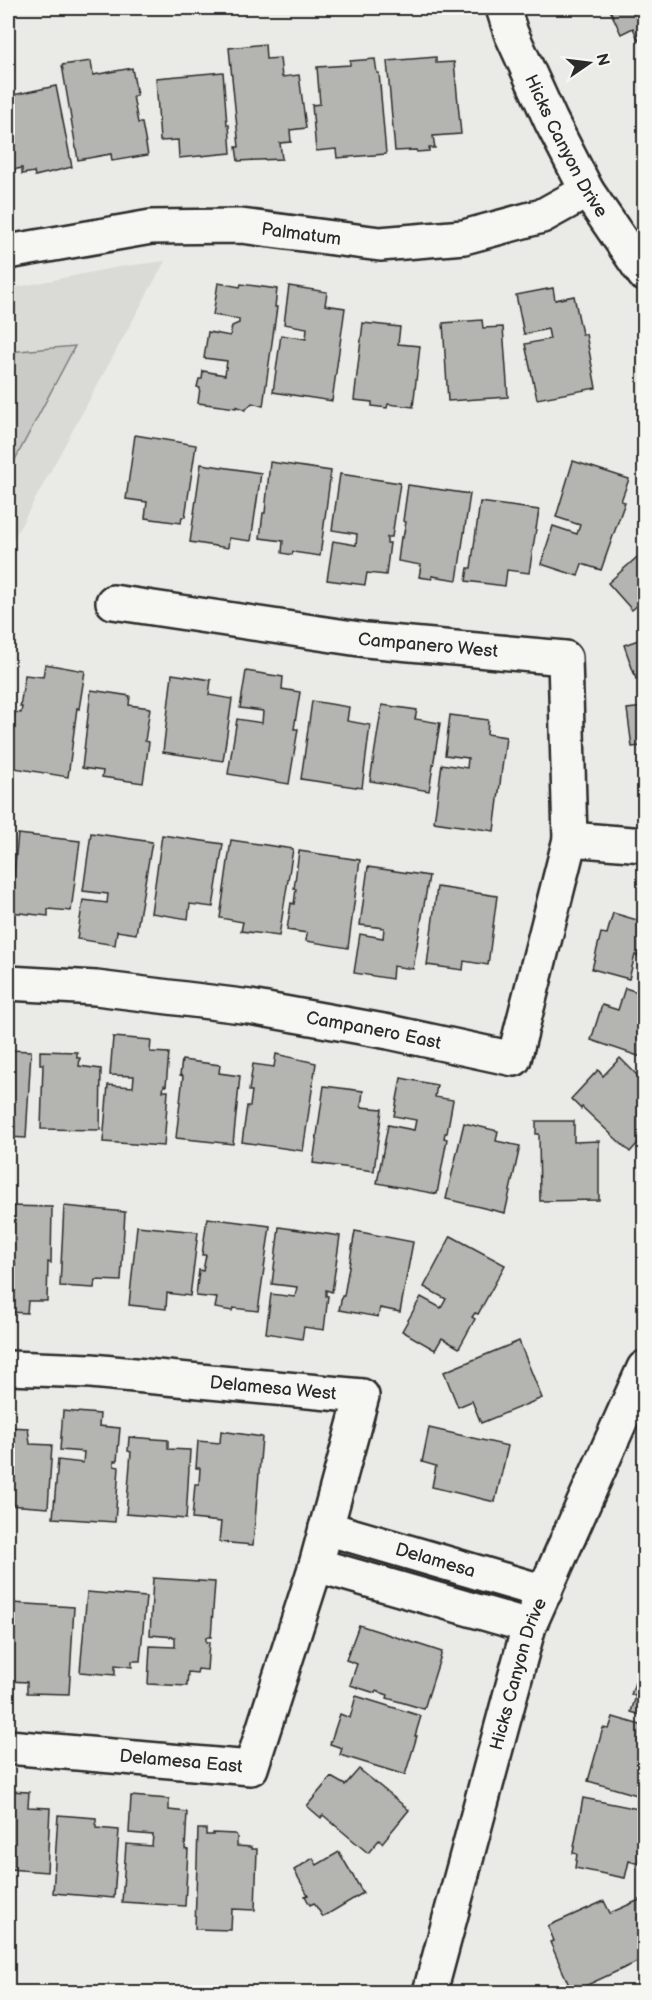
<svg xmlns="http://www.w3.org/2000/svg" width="652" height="2000" viewBox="0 0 652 2000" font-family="'Balsamiq Sans',sans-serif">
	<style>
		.built { fill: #dadad6 }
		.green { fill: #cacac7; stroke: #7a7a79; stroke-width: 1.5 }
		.building { fill: #b4b4b1; stroke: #2b2b2b; stroke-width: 1.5 }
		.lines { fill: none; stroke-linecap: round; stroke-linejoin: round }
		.minor-casing { stroke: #2b2b2b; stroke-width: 38 }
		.minor { stroke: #f6f6f2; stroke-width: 33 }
		.labels { text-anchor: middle; stroke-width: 4.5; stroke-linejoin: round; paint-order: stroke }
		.street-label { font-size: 18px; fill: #2b2b2b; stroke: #f6f6f2 }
	</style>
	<rect width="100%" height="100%" fill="#eaeae6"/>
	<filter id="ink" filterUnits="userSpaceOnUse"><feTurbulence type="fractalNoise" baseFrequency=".0167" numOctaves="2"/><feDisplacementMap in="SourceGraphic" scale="12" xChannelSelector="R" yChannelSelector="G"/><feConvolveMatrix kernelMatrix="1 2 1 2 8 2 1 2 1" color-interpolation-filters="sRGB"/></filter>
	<g filter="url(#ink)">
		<path class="built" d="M165,261L8,549V289L118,267Z"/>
		<path class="green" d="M75,346L8,473V352Z"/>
		<g class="building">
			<path d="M614,8H644V39L639,41L633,28L621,34L610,10Z"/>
			<path d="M265,44L266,59L280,58L282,77L299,75L306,128L290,130L291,142L280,143L282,159L238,161L236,147H239L229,48Z"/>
			<path d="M436,57V63L454,62L461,134L433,136L435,148H429V151L417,152L416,150L395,151L387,61Z"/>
			<path d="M375,59L377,73H379L386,154L337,158L336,149L316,151L312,105L320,104L317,67L350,65V61Z"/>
			<path d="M91,61L93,75L132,68L137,95L133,96L138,123H142L148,155L112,161L111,154L78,160L62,65Z"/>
			<path d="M223,72L227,125H229L231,153L179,158L178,140L160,141L156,78Z"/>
			<path d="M56,86L72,167L35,176L34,172L22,174V168L8,171V96Z"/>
			<path d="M218,283L240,287L241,284L277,289L275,307H277L263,406L252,403L245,410L236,406V408L198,403L200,388L197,387L199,379H202L203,371L225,375L227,361L204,358L208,332L230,336L232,326L239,323V319L213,315Z"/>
			<path d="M289,286L327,292L325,305L345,308L332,401L273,392L281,335L306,339L307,328L284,324Z"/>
			<path d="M553,288L555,300L574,296L582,334H586L596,388L537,399L525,344L550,339L548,329L524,334L516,295Z"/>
			<path d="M482,320L483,328L503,327L508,397L448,401L443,323Z"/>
			<path d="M363,323L400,327L398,344L420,346L413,407L388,404L387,408L372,406V402L354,400Z"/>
			<path d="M135,435L196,445L185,517H182L181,523L145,518L147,502L126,499Z"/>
			<path d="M573,461L629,479L621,501L625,502L601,570L582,564L578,576L541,564L553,526L577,534L580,525L556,517Z"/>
			<path d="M270,462L331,471L320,556L293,552L292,555L282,553L283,541L260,538L263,513H265Z"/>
			<path d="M201,464L261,473L251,541L229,538L228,548L190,542Z"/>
			<path d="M340,474L400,483L392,537H387V543H390L386,575L367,573L365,585L327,580L333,541L356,545L357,534L332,530Z"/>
			<path d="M408,485L470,494L457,580L432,576V579L419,577L421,565L398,561L401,537L403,538L406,522L403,521Z"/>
			<path d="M480,502L539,510L529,573L507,570L505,586L466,581L468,568H471Z"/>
			<path d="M644,551V610L639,604L632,610L608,583Z"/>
			<path d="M644,638V676L636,679L624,645Z"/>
			<path d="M45,664L85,671L79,709L77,708L68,777L8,767L15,712L21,713L22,707H20L25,675L43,677Z"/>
			<path d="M246,671L283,677L282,689L300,692L294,729H298L289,784L228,774L237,719L262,723L263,711L240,708Z"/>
			<path d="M172,674L211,680L209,695L232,699L223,761L163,752Z"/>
			<path d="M91,690L130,696L129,705L150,708L145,741L149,742L143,783L102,777L103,771L82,768Z"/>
			<path d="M312,701L349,707L347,721L370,725L362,788L301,779Z"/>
			<path d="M382,705L417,710L415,719L440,723L429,791L370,781Z"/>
			<path d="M644,707V763L642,746L632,747L627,709Z"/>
			<path d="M450,715L488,720L487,734L506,737L494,831L434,822L442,764L467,768L468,758L445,755Z"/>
			<path d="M8,826L11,827L8,865Z"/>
			<path d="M91,833L152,842L136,934L117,931L115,945L77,939L83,900L107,903L108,894L83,891Z"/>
			<path d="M18,834L80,841L71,911L48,909V916L10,912Z"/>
			<path d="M162,835L223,844L213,907L190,904L188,919L151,913Z"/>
			<path d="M231,840L293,849L279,936L241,931L243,922L220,918Z"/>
			<path d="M299,851L360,860L348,948L306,941L307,933L287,930L291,903L294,904L296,889H294Z"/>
			<path d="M368,867L429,876L413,969L393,966L392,979L354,973L360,934L383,938L384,928L360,925Z"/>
			<path d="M437,887L497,896L488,965L464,961L463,970L427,965Z"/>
			<path d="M613,913L644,922V958L635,955L629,979L592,969L601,933L607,934Z"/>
			<path d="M644,959V984L638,982Z"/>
			<path d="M625,988L644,994V1058L591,1040L602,1005L618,1010Z"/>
			<path d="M113,1037L151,1040L150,1052L169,1053L166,1086L164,1085L163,1091H168L164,1146L103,1142L108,1085L133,1087L134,1076L110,1075Z"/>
			<path d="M8,1050L31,1051L26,1138L8,1137Z"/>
			<path d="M40,1051L77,1052V1058H80L79,1066L101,1069L100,1130L41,1129L43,1064H40Z"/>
			<path d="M276,1054L316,1063L303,1151L242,1142L247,1106H250L252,1091H249L253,1064L274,1067Z"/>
			<path d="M620,1058L644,1082V1136L630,1152L582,1107L581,1109L571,1099L598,1070L603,1076Z"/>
			<path d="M182,1060L220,1065L219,1073L240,1076L233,1144L176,1138L183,1076L180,1075Z"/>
			<path d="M401,1078L437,1085L435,1097L453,1100L447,1133H445L444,1138L447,1139L437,1194L377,1183L388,1125L414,1130L416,1120L394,1116Z"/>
			<path d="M324,1086L363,1091L361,1107L382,1109L374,1171L313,1163Z"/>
			<path d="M536,1121H574V1142L599,1141V1200L540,1201L539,1134H536Z"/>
			<path d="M464,1123L498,1131L496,1141L520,1146L505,1213L446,1199Z"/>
			<path d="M8,1206L52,1207L51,1263L48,1262L47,1301H28L27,1313L8,1312V1272H15V1262H8Z"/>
			<path d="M64,1206L125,1212L121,1281L95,1280L94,1288L60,1286Z"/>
			<path d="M207,1218L270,1226L258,1311L233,1308L232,1311L215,1308L217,1298L196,1296L199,1270L203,1271L206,1255H202Z"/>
			<path d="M137,1226L198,1232L190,1296L167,1293L166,1309L129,1305Z"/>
			<path d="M279,1227L340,1236L332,1292L326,1290V1296H328L324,1330L304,1327L302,1339L266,1333L271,1294L295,1297L297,1287L272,1284Z"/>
			<path d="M355,1231L413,1242L400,1312L380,1308L378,1317L339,1310L342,1296H344Z"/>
			<path d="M451,1236L505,1265L478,1314L475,1313L472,1317L475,1319L459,1348L442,1338L435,1350L402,1331L421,1297L441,1308L446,1299L424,1287Z"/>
			<path d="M519,1341L542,1398L481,1423L472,1401L458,1407L444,1372Z"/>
			<path d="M63,1411L100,1414L99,1426L120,1428L117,1461H114V1466L119,1467L115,1522L53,1518L58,1460L83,1463L84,1452L60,1450Z"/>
			<path d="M8,1427L28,1428L30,1444L52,1445L48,1508L8,1505Z"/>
			<path d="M429,1428L508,1446L495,1502L432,1487L436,1466L422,1462Z"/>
			<path d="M221,1431L262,1437L253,1545L219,1542L221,1522L192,1519L195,1484H199L200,1468H196L198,1441L220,1443Z"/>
			<path d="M129,1437L168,1440V1449L190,1450L186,1519L126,1514L131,1452L128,1451Z"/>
			<path d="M153,1578L215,1582L211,1637H206V1642H209L207,1670L198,1669L197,1673L188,1672L187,1686L148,1684L150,1646L175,1647V1637L150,1635Z"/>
			<path d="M87,1592L146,1597L140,1661H132V1667L115,1665V1675L80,1672Z"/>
			<path d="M12,1603L74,1607L69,1694L27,1693V1682L8,1681L9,1655L13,1656L14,1640L10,1639Z"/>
			<path d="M359,1625L442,1652L424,1709L387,1698L388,1695L376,1691L375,1693L350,1685L357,1664L346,1660Z"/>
			<path d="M644,1655V1716L631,1712L636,1696L631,1695Z"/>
			<path d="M356,1696L421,1716L415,1736H417L405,1775L340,1755L342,1748L330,1744L340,1714L350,1718Z"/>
			<path d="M613,1717L644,1726V1797L588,1781L603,1728L609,1729Z"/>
			<path d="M359,1769L409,1810L382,1843L379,1840L368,1853L323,1815L321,1818L307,1806L331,1777L345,1785Z"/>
			<path d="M8,1791L29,1792L28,1807L50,1808L47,1872L8,1869Z"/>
			<path d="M131,1796L169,1799V1810L187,1812L185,1849L188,1850L185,1906L122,1902L126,1844L152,1846L153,1835L129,1833Z"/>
			<path d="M583,1798L644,1810V1853H642L639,1864L629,1861L625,1878L575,1868L577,1854L573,1853Z"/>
			<path d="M58,1815L96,1818V1828L119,1830L114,1898L53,1893Z"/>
			<path d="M198,1829H206V1835H213V1833L235,1834L237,1836V1846L251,1847V1849H257L255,1910L232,1909L231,1930L195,1929Z"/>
			<path d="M339,1852L363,1893L323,1917L314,1903L310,1905L305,1896L308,1895L294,1870L313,1858L317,1865Z"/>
			<path d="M644,1898V1959L572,1992L550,1942L554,1941L548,1926L604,1901L610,1913Z"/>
			<path d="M644,1978V1992H633Z"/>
		</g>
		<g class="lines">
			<defs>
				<g id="minor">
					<path id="s1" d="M503,8L511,33L551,121L587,191L644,274"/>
					<path id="s2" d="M8,252L151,227L241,226L380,244L464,237L542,216L587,191"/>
					<path d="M570,839L644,845"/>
					<path id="s3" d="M8,983L96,988L250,1007L389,1032L514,1059L570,839L565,658L366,640L113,602"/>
					<path id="s4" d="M8,1368L91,1371L362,1396L316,1565L251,1768L8,1747"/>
					<path id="s5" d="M326,1528L545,1592"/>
					<path d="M316,1565L529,1626"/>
					<path id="s6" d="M430,1992L529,1626L644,1368"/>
				</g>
			</defs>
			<use href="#minor" class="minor-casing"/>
			<use href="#minor" class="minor"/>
		</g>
	</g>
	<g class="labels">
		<g class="street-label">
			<text dy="6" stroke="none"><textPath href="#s1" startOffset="152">Hicks Canyon Drive</textPath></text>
			<text dy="6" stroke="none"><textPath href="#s2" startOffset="296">Palmatum</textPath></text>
			<text transform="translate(428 645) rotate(5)" y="6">Campanero West</text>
			<text dy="6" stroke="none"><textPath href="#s3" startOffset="369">Campanero East</textPath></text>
			<text dy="6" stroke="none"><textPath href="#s4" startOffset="266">Delamesa West</textPath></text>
			<text dy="6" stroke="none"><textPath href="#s5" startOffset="114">Delamesa</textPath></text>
			<text dy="6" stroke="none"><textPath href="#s6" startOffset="330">Hicks Canyon Drive</textPath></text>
			<text transform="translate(181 1761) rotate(5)" y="6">Delamesa East</text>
		</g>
	</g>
	<rect width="652" height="2000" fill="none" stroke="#f6f6f2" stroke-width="30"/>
	<rect x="15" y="15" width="622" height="1970" fill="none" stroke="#2b2b2b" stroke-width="2" filter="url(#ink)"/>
	<g transform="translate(589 63) rotate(76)" stroke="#f6f6f2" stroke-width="4.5" paint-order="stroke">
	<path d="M0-4.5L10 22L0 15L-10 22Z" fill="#2b2b2b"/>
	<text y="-9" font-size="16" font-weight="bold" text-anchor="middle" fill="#2b2b2b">N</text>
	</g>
</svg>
